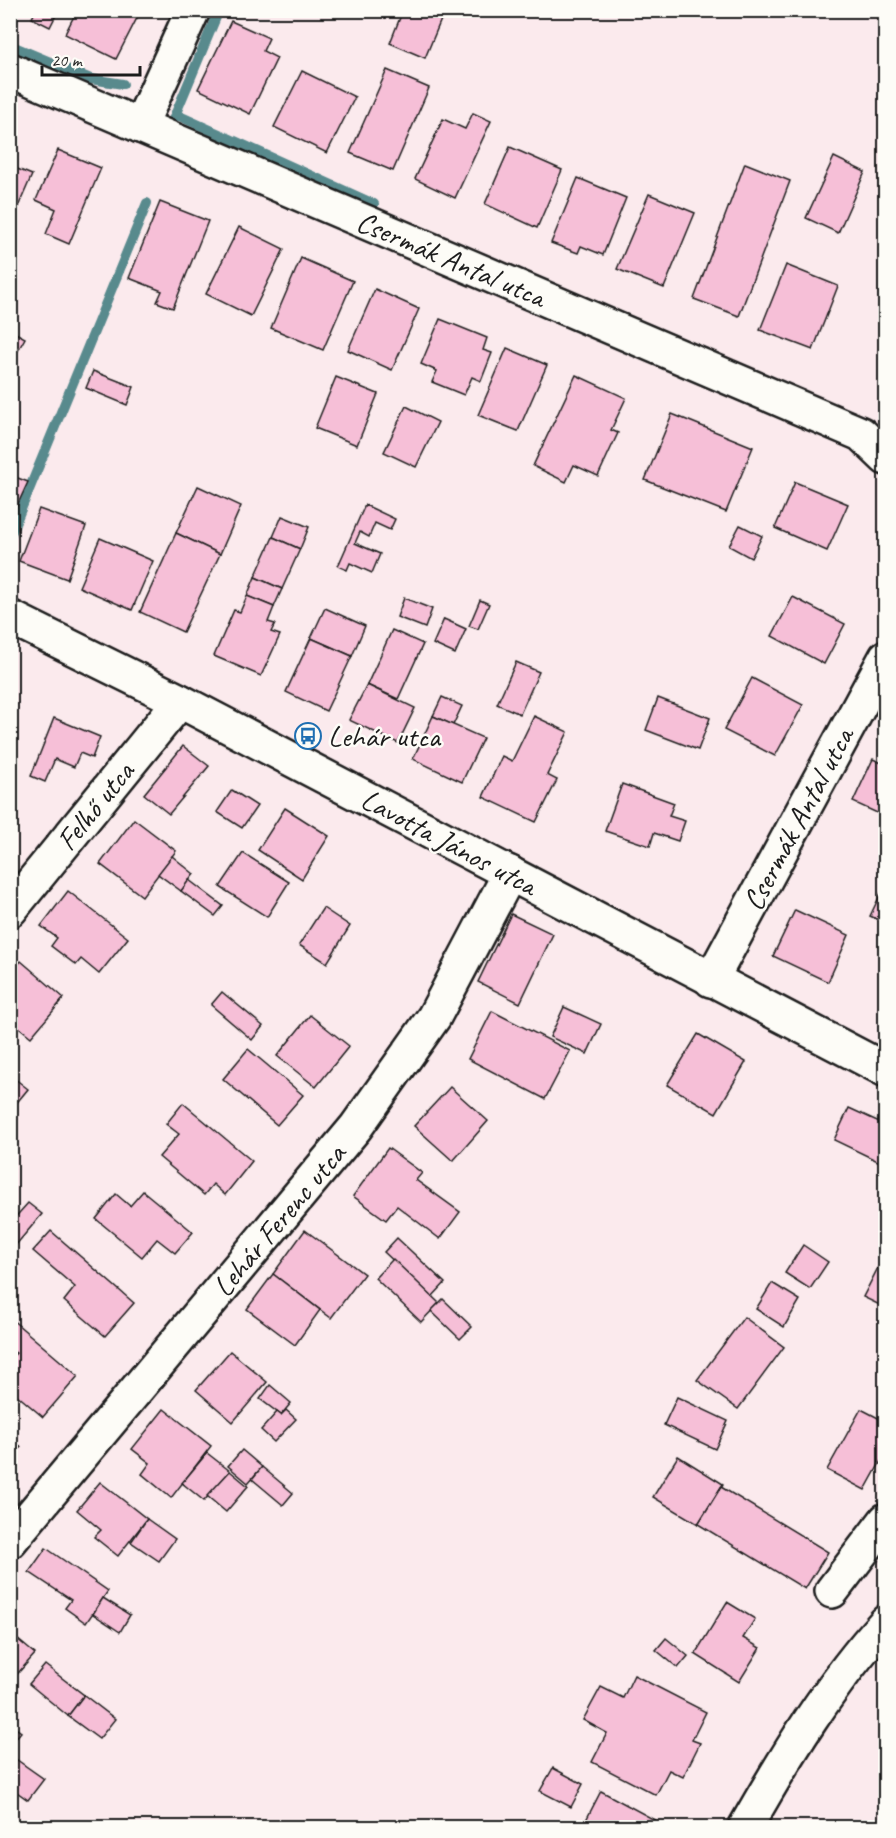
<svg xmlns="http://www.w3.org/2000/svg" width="896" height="1838" viewBox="0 0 896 1838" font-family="Caveat,sans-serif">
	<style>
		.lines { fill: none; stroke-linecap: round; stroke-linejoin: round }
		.stream { stroke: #598a8d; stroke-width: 10 }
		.building { fill: #f6bfd7; stroke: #1c1c1c; stroke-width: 1.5 }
		.street-casing { stroke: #1c1c1c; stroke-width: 38 }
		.secondary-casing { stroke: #1c1c1c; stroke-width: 38 }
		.street { stroke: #fdfcf7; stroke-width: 33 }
		.secondary { stroke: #fdfcf7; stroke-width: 33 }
		.labels { text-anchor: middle; stroke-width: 5; stroke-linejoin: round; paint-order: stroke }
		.street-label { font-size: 30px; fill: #1c1c1c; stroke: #fdfcf7 }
		.poi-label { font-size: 30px; fill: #1c1c1c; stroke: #fdfcf7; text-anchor: start }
	</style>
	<rect width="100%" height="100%" fill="#fbeaed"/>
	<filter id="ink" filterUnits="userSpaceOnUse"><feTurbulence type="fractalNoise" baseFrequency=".0167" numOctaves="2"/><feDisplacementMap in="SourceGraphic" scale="12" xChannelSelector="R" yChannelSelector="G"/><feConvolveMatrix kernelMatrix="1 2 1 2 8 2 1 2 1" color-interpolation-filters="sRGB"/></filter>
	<g filter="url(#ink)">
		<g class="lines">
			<g class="stream">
				<path d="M10,45L91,79L123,84"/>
				<path d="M175,114L374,204"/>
				<path d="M173,120L219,10"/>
				<path d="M10,536L147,203"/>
			</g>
		</g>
		<g class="building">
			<path d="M36,10L57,13L50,27L32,18Z"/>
			<path d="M77,10H126L138,16L116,59L65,34Z"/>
			<path d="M403,10H445L425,58L390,43Z"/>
			<path d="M231,21L269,38L263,51L277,58L250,114L198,89Z"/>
			<path d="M387,70L429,88L393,171L350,153Z"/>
			<path d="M302,71L355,97L327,153L274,127Z"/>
			<path d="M473,113L491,121L455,198L415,179L443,119L465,129Z"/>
			<path d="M510,147L562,170L537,228L485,204Z"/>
			<path d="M58,150L101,168L69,244L46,234L56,209L36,200Z"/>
			<path d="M834,157L865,172L838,233L806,218Z"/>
			<path d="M745,163L790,181L739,316L694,299Z"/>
			<path d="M10,166L32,175L11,223H10Z"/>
			<path d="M578,178L626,198L603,255L581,246L578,253L551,243Z"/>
			<path d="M649,194L695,213L664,288L617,269Z"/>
			<path d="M160,202L208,221L173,308L157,302L162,291L129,278Z"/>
			<path d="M239,227L284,249L251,316L206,294Z"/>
			<path d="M301,258L353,281L323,350L271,328Z"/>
			<path d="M786,265L838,286L813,350L760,330Z"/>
			<path d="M375,289L419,309L392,370L348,350Z"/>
			<path d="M440,319L487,338L483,350L492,353L481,381L472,377L464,395L432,382L437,371L421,364Z"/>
			<path d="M10,330L25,338L16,354L10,351Z"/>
			<path d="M507,348L547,365L518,431L478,415Z"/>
			<path d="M93,371L134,387L127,405L86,388Z"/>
			<path d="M576,375L626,398L611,430L618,433L598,476L574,465L566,482L533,466Z"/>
			<path d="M336,377L378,394L357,445L315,428Z"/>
			<path d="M406,406L438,422L416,467L384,452Z"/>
			<path d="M672,414L753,447L726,512L645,480Z"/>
			<path d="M10,475L28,482L10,521Z"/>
			<path d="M795,482L848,504L827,551L775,528Z"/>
			<path d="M198,486L241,506L220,554L176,533Z"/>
			<path d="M365,505L395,519L390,530L375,523L369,537L360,532L355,543L380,554L372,573L350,563L347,570L338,566Z"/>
			<path d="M39,509L86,526L67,579L19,561Z"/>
			<path d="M282,516L309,527L300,549L273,537Z"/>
			<path d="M740,525L762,536L751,558L729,546Z"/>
			<path d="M176,533L220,554L183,632L140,612Z"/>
			<path d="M273,537L300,549L282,589L255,577Z"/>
			<path d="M100,538L153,561L132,610L79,587Z"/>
			<path d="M255,577L282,589L274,607L247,596Z"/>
			<path d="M247,596L274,607L268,622L275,624L271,632L280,635L261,676L214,656L234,610L240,612Z"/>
			<path d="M793,597L845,624L824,664L772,636Z"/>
			<path d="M404,598L432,609L425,628L397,617Z"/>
			<path d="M480,600L489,604L478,629L469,626Z"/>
			<path d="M325,608L365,626L352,656L311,638Z"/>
			<path d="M444,619L466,629L455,654L433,644Z"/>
			<path d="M392,630L423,644L398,699L367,685Z"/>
			<path d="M311,638L352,656L326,711L286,692Z"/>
			<path d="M516,662L539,672L520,714L497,704Z"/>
			<path d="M752,678L803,705L775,756L724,730Z"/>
			<path d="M367,685L415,708L398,743L349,720Z"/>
			<path d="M442,697L462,706L453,725L433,716Z"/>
			<path d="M658,698L710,718L698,750L646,730Z"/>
			<path d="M433,716L483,738L462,782L413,759Z"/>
			<path d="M534,716L568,732L547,775L557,780L536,822L483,797L502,756L512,761Z"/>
			<path d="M54,718L100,737L92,758L80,753L74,767L55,759L45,782L31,776Z"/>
			<path d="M183,746L209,766L169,814L144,794Z"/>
			<path d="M873,759L886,765V817L853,802Z"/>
			<path d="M622,784L674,803L669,816L685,821L678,841L654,833L650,846L605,831Z"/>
			<path d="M232,790L257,806L242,828L217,812Z"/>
			<path d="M285,808L329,836L302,879L258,850Z"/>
			<path d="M134,819L176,851L142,896L100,864Z"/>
			<path d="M243,853L289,882L267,917L220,887Z"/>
			<path d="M172,856L194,874L181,891L158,874Z"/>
			<path d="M189,880L223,906L215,916L181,891Z"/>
			<path d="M883,889L886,890V923L870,916Z"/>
			<path d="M68,891L128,938L99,974L81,959L76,965L51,946L57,938L41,926Z"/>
			<path d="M323,908L350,926L327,963L299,945Z"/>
			<path d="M795,910L849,935L828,982L773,956Z"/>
			<path d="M511,914L553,934L520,1003L478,982Z"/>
			<path d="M21,961L64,998L31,1037L10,1020V973Z"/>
			<path d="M222,992L263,1026L252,1040L211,1005Z"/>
			<path d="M564,1007L601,1024L587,1054L550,1037Z"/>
			<path d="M492,1011L570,1051L545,1099L468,1059Z"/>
			<path d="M310,1015L349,1046L316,1087L277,1056Z"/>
			<path d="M698,1034L746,1062L716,1113L667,1085Z"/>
			<path d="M248,1049L303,1095L277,1125L223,1079Z"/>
			<path d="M10,1075L28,1089L10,1111Z"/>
			<path d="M450,1087L488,1121L453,1161L414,1126Z"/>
			<path d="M183,1103L252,1161L225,1195L213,1184L204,1195L159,1157L179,1134L166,1124Z"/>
			<path d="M849,1108L886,1125V1165L834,1140Z"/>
			<path d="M388,1148L422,1173L416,1180L460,1212L440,1239L397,1206L386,1220L353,1196Z"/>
			<path d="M143,1191L193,1232L175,1253L157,1239L142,1257L96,1219L116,1194L130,1206Z"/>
			<path d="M28,1203L42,1214L15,1246L10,1242V1223Z"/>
			<path d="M305,1230L364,1274L331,1318L273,1274Z"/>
			<path d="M51,1231L134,1303L105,1336L64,1301L75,1287L33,1251Z"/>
			<path d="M397,1238L445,1283L432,1297L384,1252Z"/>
			<path d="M803,1245L828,1262L810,1289L785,1273Z"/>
			<path d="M886,1252V1308L863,1297Z"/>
			<path d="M393,1259L439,1303L421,1322L375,1278Z"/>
			<path d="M273,1274L320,1310L295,1345L247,1309Z"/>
			<path d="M772,1283L800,1300L784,1327L756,1309Z"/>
			<path d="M443,1299L472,1327L460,1339L431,1311Z"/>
			<path d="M744,1317L784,1347L738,1409L697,1380Z"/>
			<path d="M10,1318L78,1376L43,1417L10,1389V1359L16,1353L10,1349Z"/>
			<path d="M230,1351L267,1382L233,1422L196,1390Z"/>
			<path d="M270,1385L291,1403L281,1415L260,1399Z"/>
			<path d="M677,1397L728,1421L715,1449L664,1425Z"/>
			<path d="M164,1409L211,1446L171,1498L142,1474L150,1463L132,1449Z"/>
			<path d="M861,1409L886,1422V1452L865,1490L827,1470Z"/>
			<path d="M286,1410L296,1419L274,1442L261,1430L277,1412L281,1415Z"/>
			<path d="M10,1437L21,1447L10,1458Z"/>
			<path d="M242,1450L262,1467L248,1483L228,1466Z"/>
			<path d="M207,1453L230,1471L204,1501L182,1483Z"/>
			<path d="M678,1456L723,1484L698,1524L653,1497Z"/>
			<path d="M262,1467L293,1493L283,1505L252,1479Z"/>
			<path d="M230,1471L248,1486L226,1512L207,1496Z"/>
			<path d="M100,1482L147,1519L118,1556L94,1537L101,1530L77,1510Z"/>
			<path d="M721,1487L828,1552L805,1589L698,1524Z"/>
			<path d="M147,1519L175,1539L159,1561L131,1542Z"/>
			<path d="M46,1548L108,1591L86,1623L65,1608L71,1600L29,1572Z"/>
			<path d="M103,1598L130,1615L120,1632L93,1614Z"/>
			<path d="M727,1602L755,1619L743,1638L760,1648L739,1682L695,1654Z"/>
			<path d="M10,1633L35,1654L10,1682Z"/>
			<path d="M666,1638L688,1656L678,1668L656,1650Z"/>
			<path d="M45,1665L84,1695L68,1716L29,1684Z"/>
			<path d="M634,1675L706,1712L692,1740L700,1743L683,1777L669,1770L656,1795L592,1762L607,1733L583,1720L601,1687L623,1698Z"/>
			<path d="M84,1695L115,1719L99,1739L68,1716Z"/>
			<path d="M10,1724L21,1732L10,1745Z"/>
			<path d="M10,1755L44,1779L28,1800L10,1787Z"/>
			<path d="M553,1768L583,1784L571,1807L540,1791Z"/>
			<path d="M601,1791L664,1825L663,1828H582Z"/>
		</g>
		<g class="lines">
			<defs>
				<g id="street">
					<path d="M10,70L861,434L886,458"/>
					<path d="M140,126L193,10"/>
					<path d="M10,617L180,701L886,1070"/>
					<path d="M10,910L180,701"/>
					<path d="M711,980L886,657"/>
					<path d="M10,1541L356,1127L434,1017L510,873"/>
					<path d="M832,1591L886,1520"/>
				</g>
				<path id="secondary" d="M745,1828C786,1756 830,1683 886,1622"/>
			</defs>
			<use href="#street" class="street-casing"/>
			<use href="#secondary" class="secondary-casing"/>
			<use href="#street" class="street"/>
			<use href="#secondary" class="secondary"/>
		</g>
	</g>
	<defs>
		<symbol id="bus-ring" viewBox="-11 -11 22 22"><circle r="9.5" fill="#fdfcf7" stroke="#1f6fb2" stroke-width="1.5"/><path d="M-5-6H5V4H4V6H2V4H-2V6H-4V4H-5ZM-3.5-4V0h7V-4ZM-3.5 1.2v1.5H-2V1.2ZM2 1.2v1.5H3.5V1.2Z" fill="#1f6fb2"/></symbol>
	</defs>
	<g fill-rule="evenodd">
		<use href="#bus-ring" x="293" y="721" width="30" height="30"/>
	</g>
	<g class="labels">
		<g class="street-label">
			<text transform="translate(451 259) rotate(23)" y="10">Csermák Antal utca</text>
			<text transform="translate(95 806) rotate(-51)" y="10">Felhő utca</text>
			<text transform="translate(798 819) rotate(-62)" y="10">Csermák Antal utca</text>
			<text transform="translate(449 842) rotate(28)" y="10">Lavotta János utca</text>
			<text transform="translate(279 1220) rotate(-50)" y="10">Lehár Ferenc utca</text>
		</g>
		<g class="poi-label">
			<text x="328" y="746">Lehár utca</text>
		</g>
	</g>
	<rect width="896" height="1838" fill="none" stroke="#fdfcf7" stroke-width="36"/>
	<rect x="18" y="18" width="860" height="1802" fill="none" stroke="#1c1c1c" stroke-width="2" filter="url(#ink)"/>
	<path d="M42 66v9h98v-9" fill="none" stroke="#1c1c1c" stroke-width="3"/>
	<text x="51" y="66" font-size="18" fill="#1c1c1c" stroke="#fdfcf7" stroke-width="4.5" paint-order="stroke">20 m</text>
</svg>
